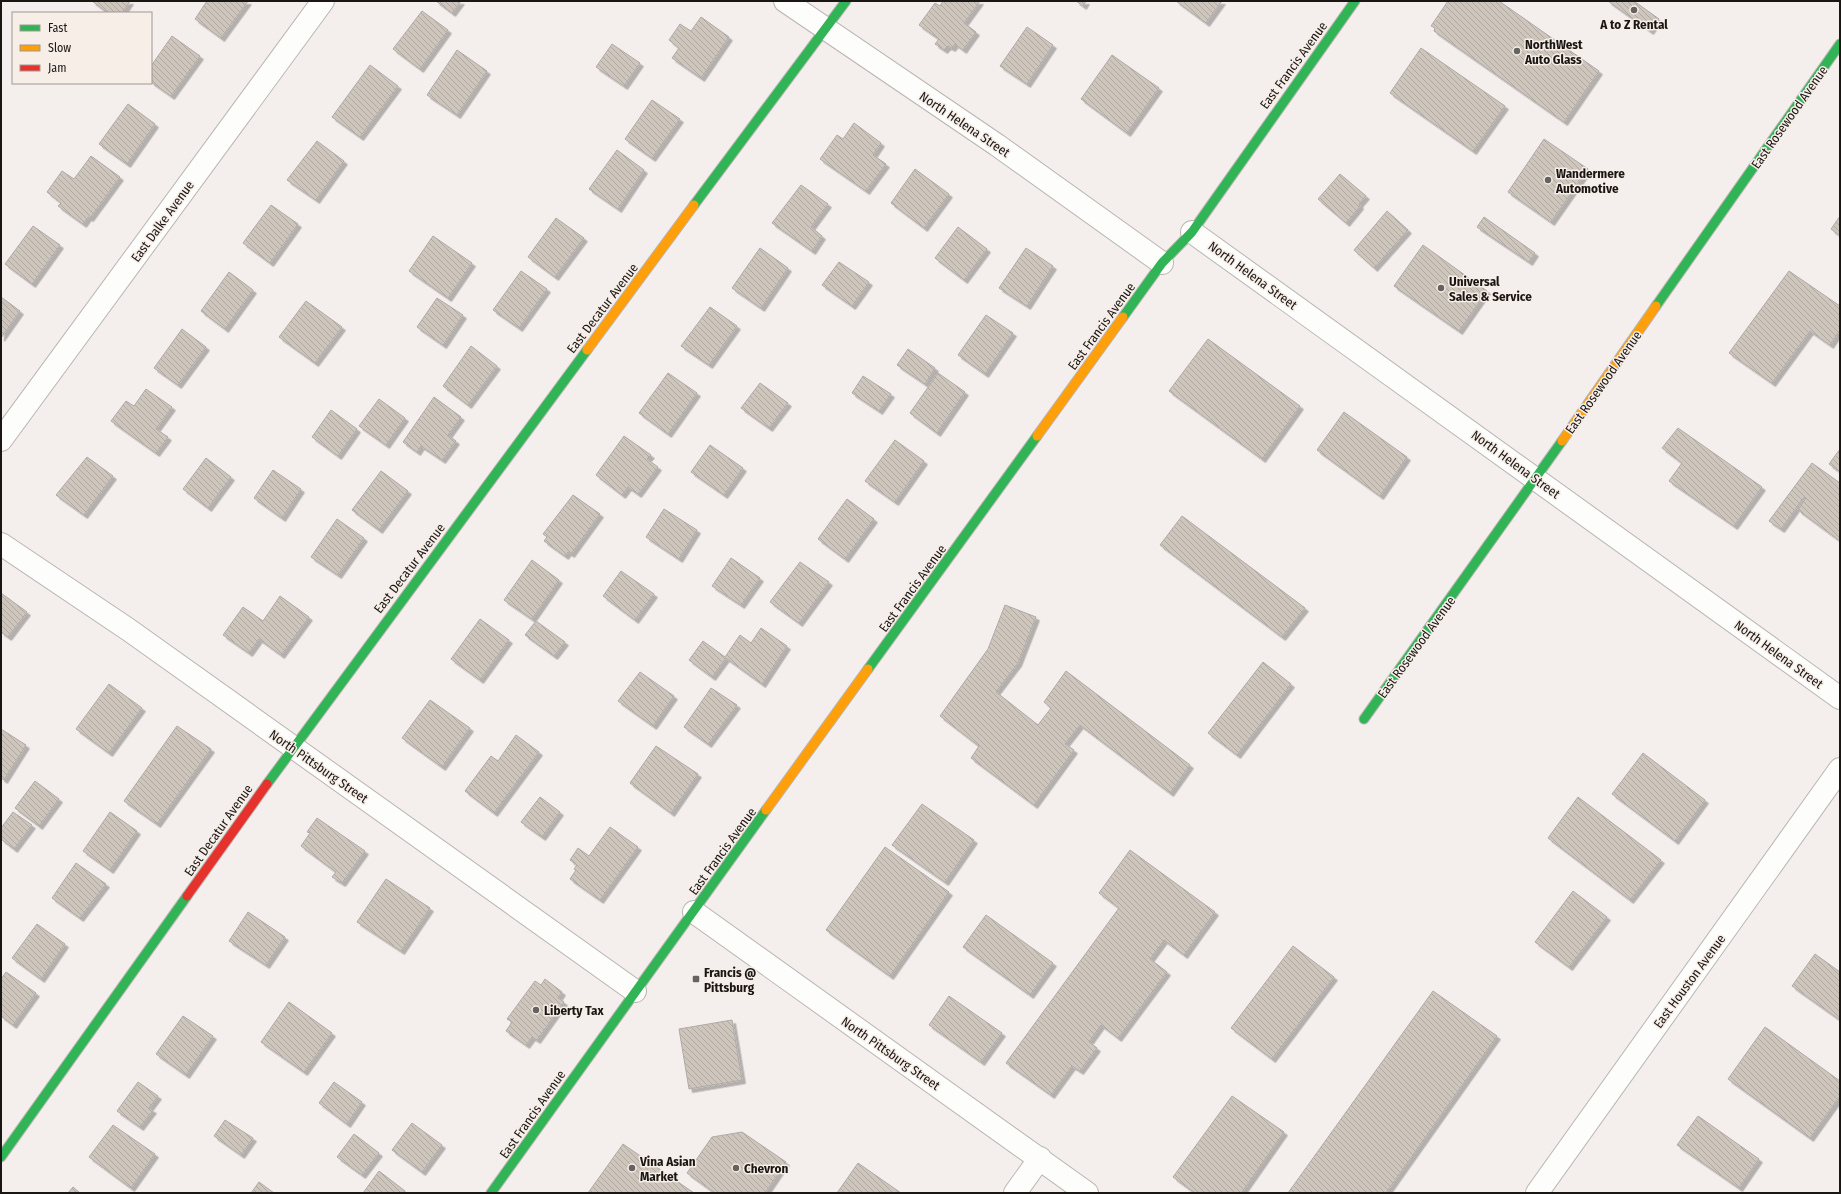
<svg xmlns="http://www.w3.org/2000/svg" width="1841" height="1194" viewBox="0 0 1841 1194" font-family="'Fira Sans Condensed',sans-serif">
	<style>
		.building { fill: url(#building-back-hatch); stroke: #aeaaa8; filter: url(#shadow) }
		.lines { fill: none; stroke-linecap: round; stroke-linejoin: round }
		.street-casing { stroke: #b9b5b3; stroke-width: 24 }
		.fast-casing { stroke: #b9b5b3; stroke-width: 11 }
		.slow-casing { stroke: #b9b5b3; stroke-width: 11 }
		.jam-casing { stroke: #b9b5b3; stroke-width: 11 }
		.street { stroke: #fdfdfc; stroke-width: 22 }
		.fast { stroke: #30b455; stroke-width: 9 }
		.slow { stroke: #ff9f0a; stroke-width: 9 }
		.jam { stroke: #e5322d; stroke-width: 9 }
		.poi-dot { fill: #666260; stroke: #f7eee8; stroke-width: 1.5 }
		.labels { text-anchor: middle; stroke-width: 3; stroke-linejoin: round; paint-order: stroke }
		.poi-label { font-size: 13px; font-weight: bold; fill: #191614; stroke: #f7eee8; text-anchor: start }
		.street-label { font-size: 13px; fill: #191614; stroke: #f7eee8 }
	</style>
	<defs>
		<pattern id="building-back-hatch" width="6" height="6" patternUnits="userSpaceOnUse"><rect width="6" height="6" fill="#cec6bc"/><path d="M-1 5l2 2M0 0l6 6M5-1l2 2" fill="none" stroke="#b0a9a1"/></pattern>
		<filter id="shadow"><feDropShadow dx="3.5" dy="3.5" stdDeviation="0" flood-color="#0004"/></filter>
	</defs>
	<rect width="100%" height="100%" fill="#f4efec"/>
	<g class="building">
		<path d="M92,1H130L122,13H108Z"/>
		<path d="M207,1H248L221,38L195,19Z"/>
		<path d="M436,1H461L452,13Z"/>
		<path d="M943,1H980L964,23L976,32L963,50L955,44L952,48L948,46L944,50L935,44L939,39L919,25L935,3L940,6Z"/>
		<path d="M1076,1H1086L1083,6Z"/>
		<path d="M1176,1H1222L1206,23Z"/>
		<path d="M1448,1H1499L1599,71L1564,122L1434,31L1435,28L1431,26Z"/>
		<path d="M1608,1H1634L1659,19L1650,31Z"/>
		<path d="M422,11L448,30L420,69L393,49Z"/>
		<path d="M701,17L729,37L701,78L672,58L679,48L669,40L680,24L691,31Z"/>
		<path d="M1027,27L1053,45L1027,84L1000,66Z"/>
		<path d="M172,36L200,56L171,96L151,82V66Z"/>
		<path d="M612,44L640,63L624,86L596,67Z"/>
		<path d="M1421,48L1505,106L1473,151L1390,93Z"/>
		<path d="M457,50L487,71L457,115L427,95Z"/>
		<path d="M1112,55L1159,88L1127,133L1081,99Z"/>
		<path d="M370,65L398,86L360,137L332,117Z"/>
		<path d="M652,100L680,119L652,158L625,139Z"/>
		<path d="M128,104L155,124L127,164L99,144Z"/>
		<path d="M854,123L881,143L873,155L886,164L866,191L820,159L837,135L843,139Z"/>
		<path d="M1544,139L1588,169L1551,222L1508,192Z"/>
		<path d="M317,141L344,161L316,200L287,180Z"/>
		<path d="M617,150L644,170L618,209L589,189Z"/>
		<path d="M91,156L120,177L90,218L88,217L83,224L58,206L61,203L47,192L62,171L74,179Z"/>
		<path d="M915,169L949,194L924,228L891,203Z"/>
		<path d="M1340,174L1366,196L1359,204L1360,206L1346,223L1318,199Z"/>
		<path d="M801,185L828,204L811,227L822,236L812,251L772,223Z"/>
		<path d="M271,205L298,224L270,263L243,243Z"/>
		<path d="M1387,211L1408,230L1374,268L1354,250Z"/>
		<path d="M1840,216V236L1831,229Z"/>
		<path d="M1484,217L1535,253L1529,262L1477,227Z"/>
		<path d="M556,218L584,238L555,277L528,257Z"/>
		<path d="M33,226L60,245L32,284L5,264Z"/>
		<path d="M958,227L987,249L964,280L935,258Z"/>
		<path d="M433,236L472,263L448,298L409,271Z"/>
		<path d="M1423,245L1487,291L1459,331L1394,286Z"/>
		<path d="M760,248L788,268L761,308L732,288Z"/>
		<path d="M1026,248L1053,266L1027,306L999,288Z"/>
		<path d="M839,262L869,282L852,306L822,285Z"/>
		<path d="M521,271L547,289L519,328L493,310Z"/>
		<path d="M1789,271L1840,306V330L1830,345L1810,331L1772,383L1729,353Z"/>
		<path d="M229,272L253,290L225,329L201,311Z"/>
		<path d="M1,297L20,311L1,338Z"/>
		<path d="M437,298L463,315L443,345L417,327Z"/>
		<path d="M306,301L342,327L315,363L279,337Z"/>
		<path d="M710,307L737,326L709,365L681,346Z"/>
		<path d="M986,315L1013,333L985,374L958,355Z"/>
		<path d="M182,329L206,347L178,385L154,368Z"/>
		<path d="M1208,339L1300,406L1262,459L1169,391Z"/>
		<path d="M471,346L497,366L468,405L443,386Z"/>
		<path d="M908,349L935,368L925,384L897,365Z"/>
		<path d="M668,373L697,393L668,434L639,413Z"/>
		<path d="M938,373L965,392L937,433L910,413Z"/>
		<path d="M863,376L891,394L879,411L852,393Z"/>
		<path d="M760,383L788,403L769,428L741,408Z"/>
		<path d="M146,389L172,407L156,429L168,437L156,453L111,421L126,401L134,406Z"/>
		<path d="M434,397L461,417L448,435L456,441L442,460L421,446L417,452L403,442Z"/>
		<path d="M379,399L405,418L386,445L359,426Z"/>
		<path d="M331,410L357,429L338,456L312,437Z"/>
		<path d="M1344,412L1407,457L1380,496L1317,450Z"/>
		<path d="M1678,428L1762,487L1734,526L1669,481L1682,463L1662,448Z"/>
		<path d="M624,436L651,455L647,459L658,467L638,494L628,487L622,495L596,475Z"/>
		<path d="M895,440L924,461L895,502L865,481Z"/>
		<path d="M710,445L743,468L724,495L691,472Z"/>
		<path d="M1840,449V472L1829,464Z"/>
		<path d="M87,457L113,476L84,515L56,495Z"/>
		<path d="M206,458L231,477L208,508L183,489Z"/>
		<path d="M1812,463L1840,483V541L1798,510L1806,498L1804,497L1781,529L1769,521Z"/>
		<path d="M273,470L301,489L282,518L254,498Z"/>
		<path d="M381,471L408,491L379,530L352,510Z"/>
		<path d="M573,495L600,514L571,554L568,552L565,556L544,541L547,537L543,534Z"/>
		<path d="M847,499L874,519L845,559L818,539Z"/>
		<path d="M664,509L697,530L679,559L646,537Z"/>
		<path d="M1182,516L1305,608L1282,637L1160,545Z"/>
		<path d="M337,519L364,538L338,575L311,557Z"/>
		<path d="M731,558L760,578L741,605L712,586Z"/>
		<path d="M532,560L559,580L532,619L504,600Z"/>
		<path d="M800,562L829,582L799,623L770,602Z"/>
		<path d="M621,571L654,594L635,620L603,596Z"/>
		<path d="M1,593L27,612L8,637L1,632Z"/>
		<path d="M280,596L309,617L281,655L259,639L249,653L223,635L243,607L263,621Z"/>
		<path d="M1005,605L1036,617L1018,663L996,692L1038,725L1051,708L1044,702L1066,671L1190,765L1170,793L1080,725L1065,744L1074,750L1034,805L971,758L979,746L940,716L988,649Z"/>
		<path d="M480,619L509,640L480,680L451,659Z"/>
		<path d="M536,621L565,642L554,656L525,635Z"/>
		<path d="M761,628L787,646L762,684L726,658L712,677L689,660L703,641L725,657L740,635L751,643Z"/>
		<path d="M1263,662L1291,684L1237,755L1208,733Z"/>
		<path d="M640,672L674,696L653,726L618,701Z"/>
		<path d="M109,684L142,708L109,753L76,729Z"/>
		<path d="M711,688L737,705L708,744L684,727Z"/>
		<path d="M430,700L470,728L442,767L402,738Z"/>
		<path d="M177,726L211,749L157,824L124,801Z"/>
		<path d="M1,729L26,745L4,780L1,778Z"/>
		<path d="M516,735L539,752L494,813L465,791L491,756L498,761Z"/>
		<path d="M656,746L698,774L671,813L630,783Z"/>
		<path d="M1643,753L1705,800L1675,841L1612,794Z"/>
		<path d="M35,781L59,799L39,826L15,808Z"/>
		<path d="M540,797L560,812L542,837L521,822Z"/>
		<path d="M1578,797L1661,860L1630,900L1548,838Z"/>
		<path d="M922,804L974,840L945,882L892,845Z"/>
		<path d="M13,812L32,825L14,849L1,839V828Z"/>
		<path d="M110,812L137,831L110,870L83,851Z"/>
		<path d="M317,818L365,851L342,883L332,877L336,872L301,846L310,833L307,832Z"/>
		<path d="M610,827L638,847L600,900L570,879L576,870L574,869L577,865L570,860L578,848L589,856Z"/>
		<path d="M885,847L949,892L890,976L826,930Z"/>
		<path d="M1130,850L1215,912L1184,955L1164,940L1150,959L1167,972L1118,1038L1101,1025L1089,1042L1097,1048L1080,1071L1072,1066L1051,1095L1006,1063L1119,908L1099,893Z"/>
		<path d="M76,863L106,884L80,918L52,898Z"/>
		<path d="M386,879L430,908L401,951L357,922Z"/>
		<path d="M1573,891L1607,917L1569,967L1535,942Z"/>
		<path d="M248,912L285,937L266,965L229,941Z"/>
		<path d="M986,915L1053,963L1030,995L963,947Z"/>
		<path d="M37,924L65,944L41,979L12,958Z"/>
		<path d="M1293,946L1334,977L1272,1059L1231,1028Z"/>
		<path d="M1815,954L1840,972V1020L1792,986Z"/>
		<path d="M6,972L36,993L13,1025L1,1016V979Z"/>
		<path d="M545,979L562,992L558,998L564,1002L537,1040L532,1037L526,1045L506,1031L512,1022L507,1019L535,981L541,985Z"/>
		<path d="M1433,991L1497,1036L1386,1193H1288Z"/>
		<path d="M949,996L1002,1033L981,1062L929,1025Z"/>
		<path d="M289,1002L332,1033L304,1072L261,1042Z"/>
		<path d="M183,1016L213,1036L186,1075L156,1054Z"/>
		<path d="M732,1020L742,1080L689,1089L679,1029Z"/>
		<path d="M1765,1027L1840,1081V1096L1810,1138L1728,1079Z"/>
		<path d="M138,1082L158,1096L149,1108L153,1110L140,1127L117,1111Z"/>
		<path d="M334,1082L362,1102L347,1124L319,1103Z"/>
		<path d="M1232,1096L1284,1132L1242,1192L1244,1193H1195L1173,1177Z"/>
		<path d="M1698,1116L1759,1159L1739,1188L1677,1145Z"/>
		<path d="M225,1120L253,1138L241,1155L214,1136Z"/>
		<path d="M412,1123L442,1145L422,1172L392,1150Z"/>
		<path d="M113,1125L155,1154L131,1188L89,1157Z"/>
		<path d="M742,1132L786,1162L765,1193H715L687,1173L712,1137Z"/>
		<path d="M354,1134L379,1153L362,1175L337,1157Z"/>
		<path d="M623,1144L694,1193H588Z"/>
		<path d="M858,1163L901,1193H837Z"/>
		<path d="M379,1171L405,1191L404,1193H363Z"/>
		<path d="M259,1182L274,1193H251Z"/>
		<path d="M73,1187L80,1193H68Z"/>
	</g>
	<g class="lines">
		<defs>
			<g id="street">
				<path d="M785,1L997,145L1162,263"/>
				<path d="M1192,232L1840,698"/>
				<path d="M1,440L323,1"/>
				<path d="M1,544L129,630L635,991"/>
				<path d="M694,912L1087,1193"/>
				<path d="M1015,1193L1040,1158"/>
				<path d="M1537,1193L1840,769"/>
			</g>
			<g id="fast">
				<path d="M694,205L846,1"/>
				<path d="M1656,306L1840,44"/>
				<path d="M1123,317L1162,263L1192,232L1355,1"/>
				<path d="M868,669L1037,436"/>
				<path d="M1364,719L1562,441"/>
				<path d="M267,784L587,350"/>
				<path d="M1,1157L187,896"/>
				<path d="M491,1193L766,810"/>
			</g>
			<g id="slow">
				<path d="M587,350L694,205"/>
				<path d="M1037,436L1123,317"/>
				<path d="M1562,441L1656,306"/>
				<path d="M766,810L868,669"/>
			</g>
			<path id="jam" d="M187,896L267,784"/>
		</defs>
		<use href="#street" class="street-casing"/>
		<use href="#fast" class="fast-casing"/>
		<use href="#slow" class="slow-casing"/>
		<use href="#jam" class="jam-casing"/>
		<use href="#street" class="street"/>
		<use href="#fast" class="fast"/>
		<use href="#slow" class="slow"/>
		<use href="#jam" class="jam"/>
	</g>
	<g class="poi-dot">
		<circle cx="1634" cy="10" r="4"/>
		<circle cx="1517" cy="51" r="4"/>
		<circle cx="1548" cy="180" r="4"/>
		<circle cx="1441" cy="288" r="4"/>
		<rect x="692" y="975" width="8" height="8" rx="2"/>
		<circle cx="536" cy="1010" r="4"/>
		<circle cx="632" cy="1168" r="4"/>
		<circle cx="736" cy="1168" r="4"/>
	</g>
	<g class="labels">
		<g class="poi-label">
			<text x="1634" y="29" text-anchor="middle">A to Z Rental</text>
			<text x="1525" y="49">NorthWest<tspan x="1525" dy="15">Auto Glass</tspan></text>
			<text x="1556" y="178">Wandermere<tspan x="1556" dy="15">Automotive</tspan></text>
			<text x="1449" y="286">Universal<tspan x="1449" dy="15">Sales &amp; Service</tspan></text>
			<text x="704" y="977">Francis @<tspan x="704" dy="15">Pittsburg</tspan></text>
			<text x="544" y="1015">Liberty Tax</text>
			<text x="640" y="1166">Vina Asian<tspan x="640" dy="15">Market</tspan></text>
			<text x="744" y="1173">Chevron</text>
		</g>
		<g class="street-label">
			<text transform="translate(1293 65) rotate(-54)" y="5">East Francis Avenue</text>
			<text transform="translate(1789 117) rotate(-55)" y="5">East Rosewood Avenue</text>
			<text transform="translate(965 124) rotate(34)" y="5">North Helena Street</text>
			<text transform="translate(162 221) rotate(-54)" y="5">East Dalke Avenue</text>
			<text transform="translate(1253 275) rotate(36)" y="5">North Helena Street</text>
			<text transform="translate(602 308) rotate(-53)" y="5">East Decatur Avenue</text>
			<text transform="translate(1101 326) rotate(-54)" y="5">East Francis Avenue</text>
			<text transform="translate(1603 382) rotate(-55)" y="5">East Rosewood Avenue</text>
			<text transform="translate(1516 464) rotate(36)" y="5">North Helena Street</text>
			<text transform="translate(409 568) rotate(-53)" y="5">East Decatur Avenue</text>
			<text transform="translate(912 588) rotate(-54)" y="5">East Francis Avenue</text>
			<text transform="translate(1416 647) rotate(-54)" y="5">East Rosewood Avenue</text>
			<text transform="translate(1779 654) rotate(36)" y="5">North Helena Street</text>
			<text transform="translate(319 766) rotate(35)" y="5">North Pittsburg Street</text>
			<text transform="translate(218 830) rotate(-55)" y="5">East Decatur Avenue</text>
			<text transform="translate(722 851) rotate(-54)" y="5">East Francis Avenue</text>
			<text transform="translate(1689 981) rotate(-54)" y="5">East Houston Avenue</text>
			<text transform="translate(891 1053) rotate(35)" y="5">North Pittsburg Street</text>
			<text transform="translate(532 1114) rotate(-55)" y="5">East Francis Avenue</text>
		</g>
	</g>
	<rect width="1841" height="1194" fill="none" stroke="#191614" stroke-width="4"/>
	<rect x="12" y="12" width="140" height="72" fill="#f7eee8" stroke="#9e9893"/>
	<rect x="20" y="25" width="20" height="6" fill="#30b455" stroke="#9e9893"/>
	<text x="48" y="32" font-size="12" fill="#191614">Fast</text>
	<rect x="20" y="45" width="20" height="6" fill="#ff9f0a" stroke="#9e9893"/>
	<text x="48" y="52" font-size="12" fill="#191614">Slow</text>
	<rect x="20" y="65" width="20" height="6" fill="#e5322d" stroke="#9e9893"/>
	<text x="48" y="72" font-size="12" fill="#191614">Jam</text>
</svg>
